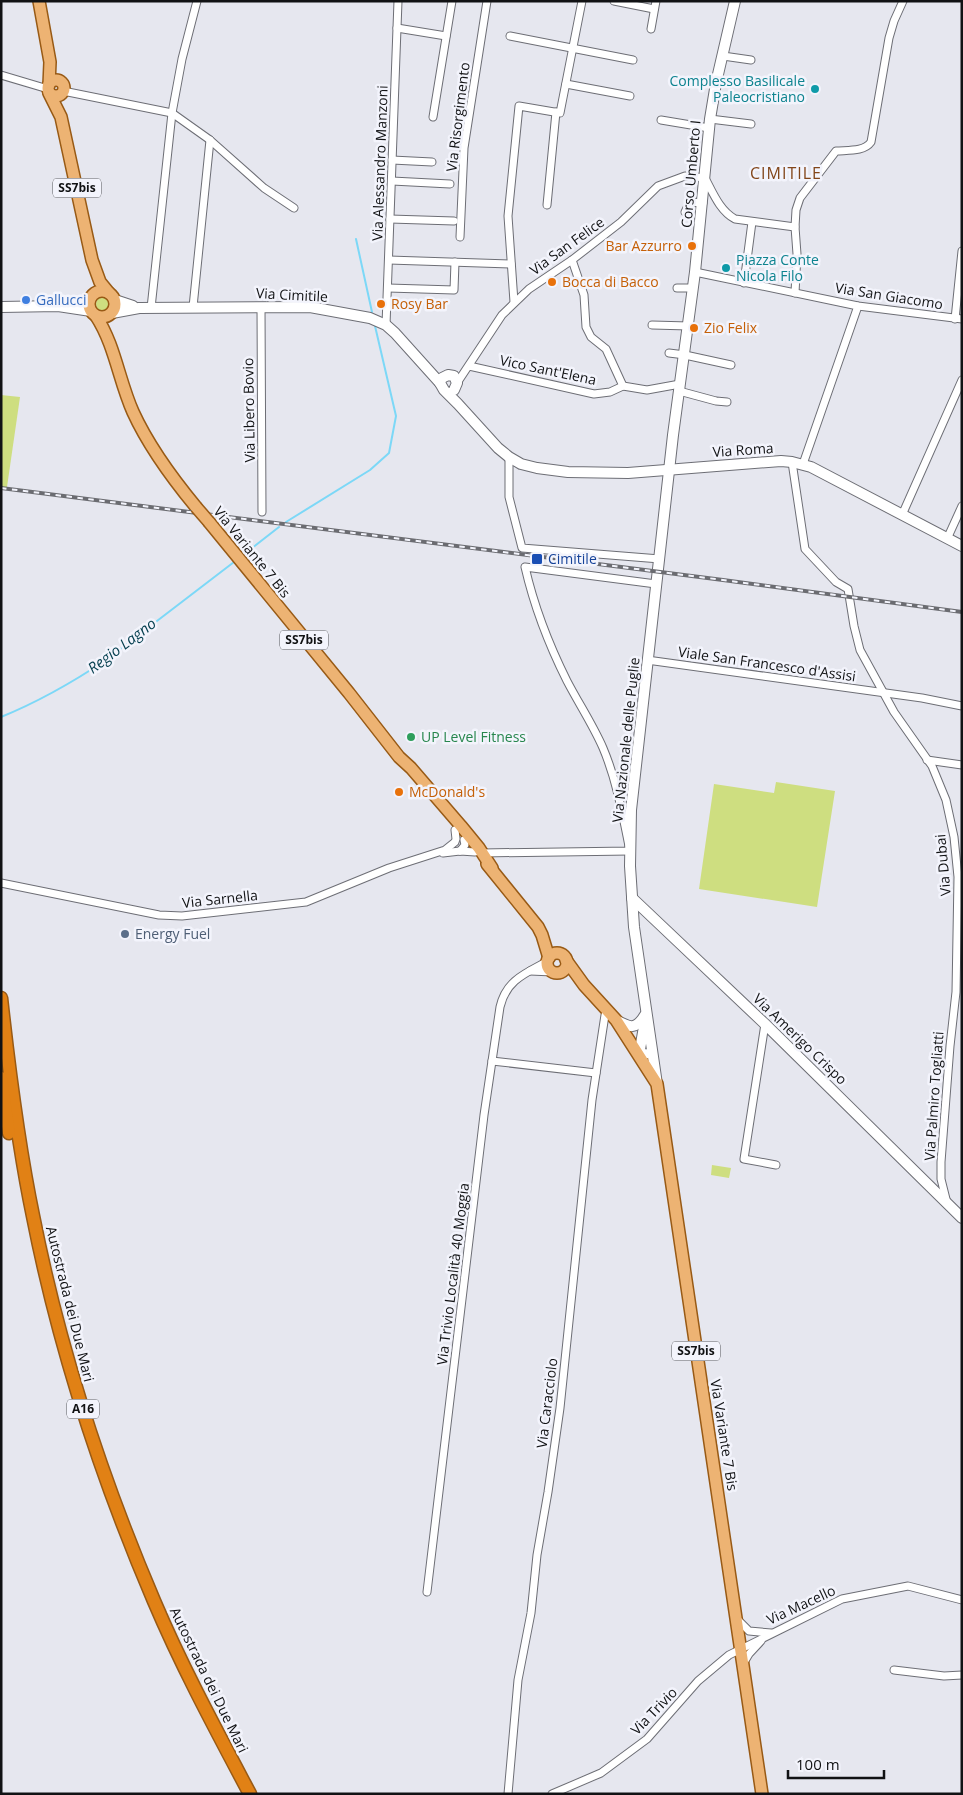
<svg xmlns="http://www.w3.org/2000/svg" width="963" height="1795" viewBox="0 0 963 1795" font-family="'Open Sans',sans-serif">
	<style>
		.green { fill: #cede80 }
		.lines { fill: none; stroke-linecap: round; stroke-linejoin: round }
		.stream { stroke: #7cd8f7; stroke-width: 2 }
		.street-casing { stroke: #6d6e75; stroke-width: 9 }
		.secondary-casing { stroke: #6d6e75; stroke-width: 12 }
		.primary-casing { stroke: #985a15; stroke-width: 14 }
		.highway-casing { stroke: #985a15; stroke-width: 15 }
		.street { stroke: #fff; stroke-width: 7 }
		.secondary { stroke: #fff; stroke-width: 10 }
		.primary { stroke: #edb373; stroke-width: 11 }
		.highway { stroke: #e18115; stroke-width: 12 }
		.rail-casing { stroke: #6b6c71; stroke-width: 4 }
		.rail { stroke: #f3f4fc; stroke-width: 2; stroke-dasharray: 5.5; stroke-linecap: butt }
		.primary-bridge-casing { stroke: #985a15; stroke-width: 14; stroke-linecap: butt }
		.primary-bridge { stroke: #edb373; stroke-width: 11 }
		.culture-dot { fill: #0f9aa8; stroke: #f3f4fc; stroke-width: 2 }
		.food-dot { fill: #e8710a; stroke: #f3f4fc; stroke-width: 2 }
		.shop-dot { fill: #3f7fe0; stroke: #f3f4fc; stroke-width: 2 }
		.transit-dot { fill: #1a4fb4; stroke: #f3f4fc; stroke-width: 2 }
		.leisure-dot { fill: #2e9e5b; stroke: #f3f4fc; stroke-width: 2 }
		.service-dot { fill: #5c6f8a; stroke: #f3f4fc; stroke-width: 2 }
		.labels { text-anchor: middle; stroke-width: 5; stroke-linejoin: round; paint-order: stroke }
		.shield { fill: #f3f4fc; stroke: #55565a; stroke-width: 1 }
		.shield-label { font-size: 12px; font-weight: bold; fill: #111214 }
		.culture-label { font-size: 14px; fill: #0d838f; stroke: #f3f4fc; text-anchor: end }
		.street-label { font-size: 14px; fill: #111214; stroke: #f3f4fc }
		.food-label { font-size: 14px; fill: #c56008; stroke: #f3f4fc; text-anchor: start }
		.shop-label { font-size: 14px; fill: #366cbe; stroke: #f3f4fc; text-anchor: start }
		.transit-label { font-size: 14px; fill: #164399; stroke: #f3f4fc; text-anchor: start }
		.leisure-label { font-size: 14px; fill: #27864d; stroke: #f3f4fc; text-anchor: start }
		.service-label { font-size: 14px; fill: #4e5e75; stroke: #f3f4fc; text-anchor: start }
		.water-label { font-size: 15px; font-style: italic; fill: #064050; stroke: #f3f4fc }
		.quarter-label { font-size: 16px; letter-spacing: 1px; fill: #82461a; stroke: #f3f4fc }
	</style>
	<rect width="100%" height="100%" fill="#e6e7ef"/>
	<g class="green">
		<circle cx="103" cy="304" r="7"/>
		<path d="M1,395L20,397L7,487H1Z"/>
		<path d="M776,782L835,791L817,907L699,889L714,784L774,793Z"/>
		<path d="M712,1165L731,1168L729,1178L711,1175Z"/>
	</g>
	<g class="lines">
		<g class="stream">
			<path d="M356,239L372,312"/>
			<path d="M286,522L370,470L389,453L396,416L375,326"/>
			<path d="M242,556L279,527"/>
			<path d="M1,717C38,702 73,682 106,660L234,562"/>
		</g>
		<defs>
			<g id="street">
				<path d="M614,1L654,9"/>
				<path d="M397,28L446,36"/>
				<path d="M651,29L656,1"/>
				<path d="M510,36L633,60"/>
				<path d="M723,56L751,60"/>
				<path d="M1,75L48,89"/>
				<path d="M566,84L630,96"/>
				<path d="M63,91L172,113L210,140L264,188L294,208"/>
				<path d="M433,117L452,1"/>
				<path d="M710,119L751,124"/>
				<path d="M661,120L709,128"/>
				<path d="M392,160L432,162"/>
				<path d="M392,181L450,184"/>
				<path d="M547,205L556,112"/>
				<path d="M685,212L690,202L703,203"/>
				<path d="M390,219L454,221"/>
				<path d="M460,237L464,148L487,1"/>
				<path d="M389,260L511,264"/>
				<path d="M572,260L584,295L586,327L591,337L606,349L623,386"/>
				<path d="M695,272L858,306L962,319"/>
				<path d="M744,283L752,222"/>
				<path d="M388,288L454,290L455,262"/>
				<path d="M677,288H693"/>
				<path d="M795,293L797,254L795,227L796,210L800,198L836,151C848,150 864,152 871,142L889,38L894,21L903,1"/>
				<path d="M514,302L508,216L519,106L560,113L582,1"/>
				<path d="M193,307L210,140"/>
				<path d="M261,307L262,512"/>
				<path d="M151,308L172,113L182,59L197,1"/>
				<path d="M955,319L962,251"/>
				<path d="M386,325L398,1"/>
				<path d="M652,325L689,326"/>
				<path d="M669,353L685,355L731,365"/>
				<path d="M469,366L594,394L610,392L623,386L647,390L680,384"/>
				<path d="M457,383L502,315L529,289L572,260L621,222L658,186L685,176L705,178C713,193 720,211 735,219L795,227"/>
				<path d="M679,391L716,401L727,402"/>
				<path d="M509,457V497L522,548L660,559"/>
				<path d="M792,462L805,549L836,582L848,589L854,626L860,650L894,712L932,766L946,800L954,837L958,877L956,992L950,1046L941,1162V1179L946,1199"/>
				<path d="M803,464L858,306"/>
				<path d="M902,515L962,380"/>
				<path d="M947,539L962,506"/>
				<path d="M647,660L922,698L962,706"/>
				<path d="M927,760L962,765"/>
				<path d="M460,851L465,845L464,840"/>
				<path d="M443,853L460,851L475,852"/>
				<path d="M482,853L630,851C623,817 617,781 603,748C593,725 579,704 567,681C549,645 534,606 525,567L656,584"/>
				<path d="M1,883L159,915L182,916L306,902L389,868L445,850L455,842L456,839L455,830"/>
				<path d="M530,971L553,972"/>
				<path d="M765,1024L744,1159L776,1165"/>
				<path d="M492,1061L596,1073"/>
				<path d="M427,1592L484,1115L500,1007C506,980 526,973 548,961"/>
				<path d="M737,1619L749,1631L771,1633"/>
				<path d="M743,1664L749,1654L761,1641"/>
				<path d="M894,1670L944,1676L962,1675"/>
				<path d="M508,1794L518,1680L531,1613L537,1555L548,1492L560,1408L592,1100L605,1015"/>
				<path d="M552,1794L601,1773L647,1739L698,1681L729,1655L842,1599L908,1586L962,1600"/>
			</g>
			<g id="secondary">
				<path d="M115,300L133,306"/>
				<path d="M69,305L81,303L91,297"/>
				<path d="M1,307L58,306L91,311"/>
				<path d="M112,313L139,308L310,307L370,318L386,325L395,333L440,383"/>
				<path d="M454,390L457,383L454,376L448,375L442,378L440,383L444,390L458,404L498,448L509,457L521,464L537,468L568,472L628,473L781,461L792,462L811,467L962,546"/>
				<path d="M632,898L765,1024L962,1218"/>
				<path d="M616,1020C630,1028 636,1030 645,1015"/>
				<path d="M645,1054L639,1055L645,1021"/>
				<path d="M657,1084L634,927L630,866L631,810L673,435L695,272L710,119L716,83L735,1"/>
			</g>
			<g id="primary">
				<path d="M39,1L50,62L49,85"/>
				<circle cx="56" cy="88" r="8"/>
				<path d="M49,93L61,117L92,260L100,282L109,293"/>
				<circle cx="102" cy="304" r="13"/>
				<path d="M96,316C115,345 119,381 133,412C149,447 172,478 196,507"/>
				<path d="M209,522L349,693L399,757L411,768L461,826L479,848L492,868"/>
				<path d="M487,864L538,927L542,935L549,958"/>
				<circle cx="557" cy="963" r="10"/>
				<path d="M566,960L584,985L616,1020L657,1084L762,1794"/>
			</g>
			<g id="highway">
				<path d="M1,998C9,1071 18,1144 33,1216C59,1348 101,1477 154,1601C182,1667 216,1730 250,1794"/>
				<path d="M1,1078L9,1133"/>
			</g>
		</defs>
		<use href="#street" class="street-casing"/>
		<use href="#secondary" class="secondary-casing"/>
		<use href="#primary" class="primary-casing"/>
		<use href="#highway" class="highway-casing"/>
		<use href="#street" class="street"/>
		<use href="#secondary" class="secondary"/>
		<use href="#primary" class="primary"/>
		<use href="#highway" class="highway"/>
		<defs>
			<path id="rail" d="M1,488L723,580L962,612"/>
		</defs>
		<use href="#rail" class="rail-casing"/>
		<use href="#rail" class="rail"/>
		<defs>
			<path id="primary-bridge" d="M196,507L209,522"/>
		</defs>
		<use href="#primary-bridge" class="primary-bridge-casing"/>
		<use href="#primary-bridge" class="primary-bridge"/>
	</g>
	<g class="culture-dot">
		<circle cx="815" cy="89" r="5"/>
		<circle cx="726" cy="268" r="5"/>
	</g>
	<g class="food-dot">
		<circle cx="692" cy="246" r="5"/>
		<circle cx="552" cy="282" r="5"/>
		<circle cx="381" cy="304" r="5"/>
		<circle cx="694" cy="328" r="5"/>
		<circle cx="399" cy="792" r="5"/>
	</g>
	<circle class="shop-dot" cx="26" cy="300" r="5"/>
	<rect class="transit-dot" x="531" y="553" width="12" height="12" rx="2.5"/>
	<circle class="leisure-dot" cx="411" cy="737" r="5"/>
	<circle class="service-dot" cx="125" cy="934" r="5"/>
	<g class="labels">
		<g class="shield">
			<rect x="53" y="178.5" width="48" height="19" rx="4"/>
			<rect x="280" y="630.5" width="48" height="19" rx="4"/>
			<rect x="672" y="1341.5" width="48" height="19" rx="4"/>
			<rect x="67" y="1399.5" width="32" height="19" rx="4"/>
		</g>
		<g class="shield-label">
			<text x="77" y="192">SS7bis</text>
			<text x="304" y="644">SS7bis</text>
			<text x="696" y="1355">SS7bis</text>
			<text x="83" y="1413">A16</text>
		</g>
		<g class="culture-label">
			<text x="805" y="86">Complesso Basilicale<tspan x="805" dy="16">Paleocristiano</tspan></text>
			<text x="736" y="265" text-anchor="start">Piazza Conte<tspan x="736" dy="16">Nicola Filo</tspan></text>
		</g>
		<g class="street-label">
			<text transform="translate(458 117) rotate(-83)" y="5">Via Risorgimento</text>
			<text transform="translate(380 163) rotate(-88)" y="5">Via Alessandro Manzoni</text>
			<text transform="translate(691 174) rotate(-85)" y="5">Corso Umberto I</text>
			<text transform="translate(567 246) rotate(-36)" y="5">Via San Felice</text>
			<text transform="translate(292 295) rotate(3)" y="5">Via Cimitile</text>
			<text transform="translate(889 296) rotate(9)" y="5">Via San Giacomo</text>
			<text transform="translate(548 370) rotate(12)" y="5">Vico Sant'Elena</text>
			<text transform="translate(249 410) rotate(-91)" y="5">Via Libero Bovio</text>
			<text transform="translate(743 450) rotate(-4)" y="5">Via Roma</text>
			<text transform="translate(252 552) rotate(51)" y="5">Via Variante 7 Bis</text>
			<text transform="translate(767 664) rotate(8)" y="5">Viale San Francesco d'Assisi</text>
			<text transform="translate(626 740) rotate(-84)" y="5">Via Nazionale delle Puglie</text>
			<text transform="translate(943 865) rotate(-95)" y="5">Via Dubai</text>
			<text transform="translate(220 899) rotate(-6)" y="5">Via Sarnella</text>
			<text transform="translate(800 1039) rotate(44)" y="5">Via Amerigo Crispo</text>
			<text transform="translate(934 1096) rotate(-86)" y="5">Via Palmiro Togliatti</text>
			<text transform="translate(453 1274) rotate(-83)" y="5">Via Trivio Località 40 Moggia</text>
			<text transform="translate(70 1304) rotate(76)" y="5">Autostrada dei Due Mari</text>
			<text transform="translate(547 1403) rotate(-83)" y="5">Via Caracciolo</text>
			<text transform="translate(724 1435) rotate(81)" y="5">Via Variante 7 Bis</text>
			<text transform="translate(801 1605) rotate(-25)" y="5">Via Macello</text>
			<text transform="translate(209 1680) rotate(64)" y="5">Autostrada dei Due Mari</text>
			<text transform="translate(654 1711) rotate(-46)" y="5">Via Trivio</text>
		</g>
		<g class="food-label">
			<text x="682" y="251" text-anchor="end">Bar Azzurro</text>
			<text x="562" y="287">Bocca di Bacco</text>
			<text x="391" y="309">Rosy Bar</text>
			<text x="704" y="333">Zio Felix</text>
			<text x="409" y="797">McDonald's</text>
		</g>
		<g class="shop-label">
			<text x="36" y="305">Gallucci</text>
		</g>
		<g class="transit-label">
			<text x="548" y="564">Cimitile</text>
		</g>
		<g class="leisure-label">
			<text x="421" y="742">UP Level Fitness</text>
		</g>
		<g class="service-label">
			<text x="135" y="939">Energy Fuel</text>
		</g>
		<g class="water-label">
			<text transform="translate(122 646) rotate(-37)" y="5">Regio Lagno</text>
		</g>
		<g class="quarter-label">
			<text x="786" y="179">CIMITILE</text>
		</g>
	</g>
	<rect width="963" height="1795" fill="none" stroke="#111214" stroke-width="5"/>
	<path d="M788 1770v8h96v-8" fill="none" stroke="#111214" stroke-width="2.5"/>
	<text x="796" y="1770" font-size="15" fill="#111214" stroke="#f3f4fc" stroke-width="4" paint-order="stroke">100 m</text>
</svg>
